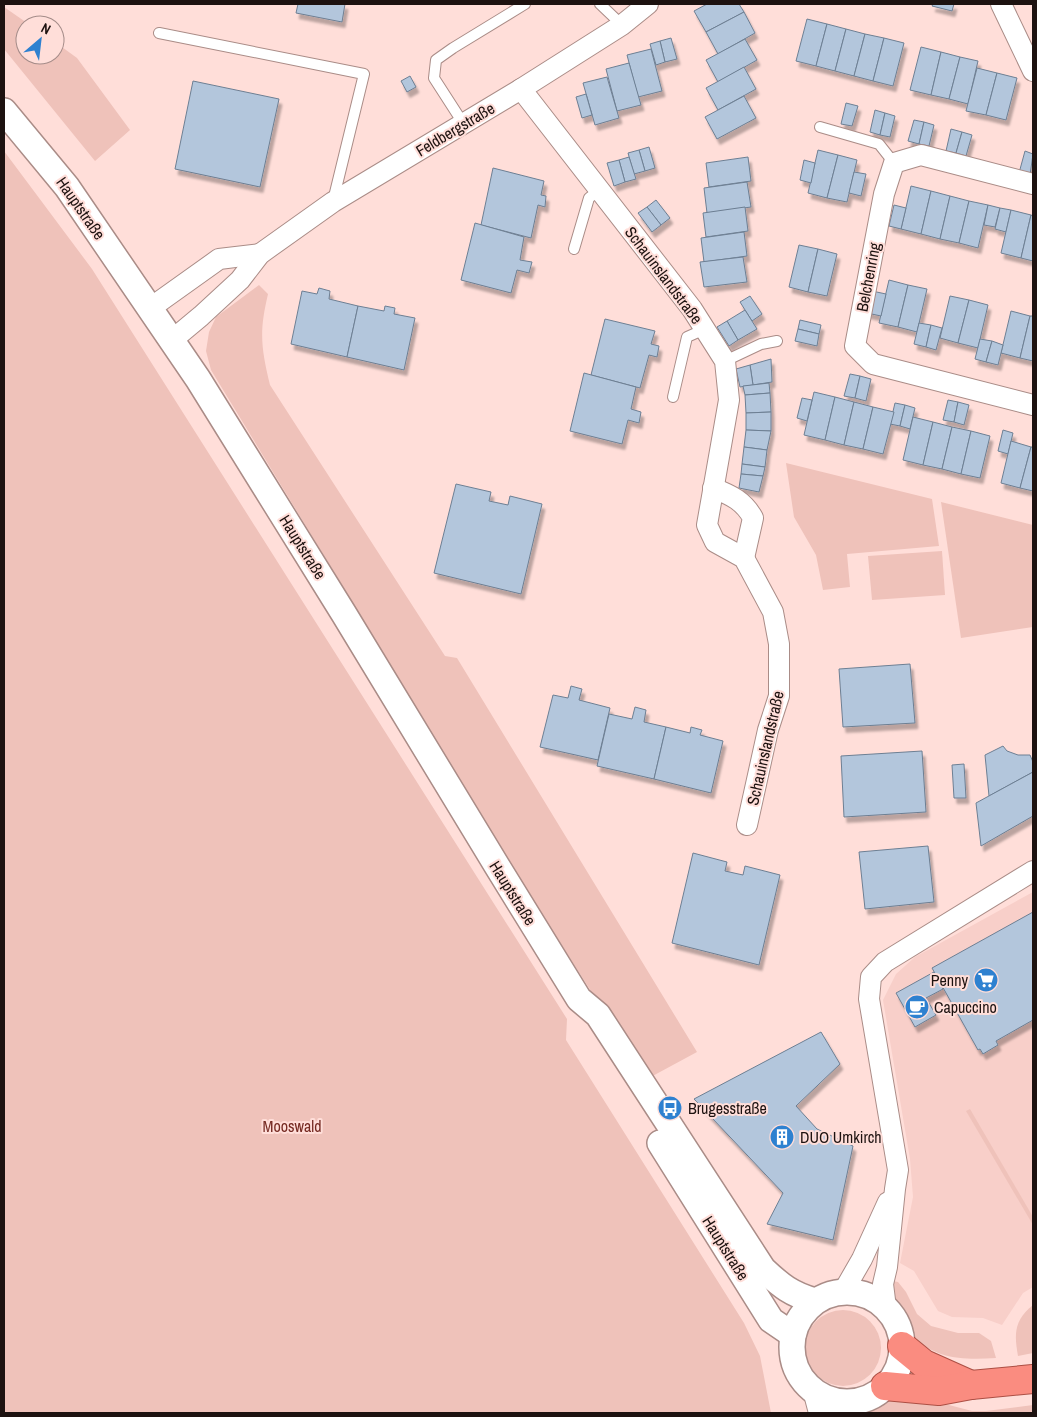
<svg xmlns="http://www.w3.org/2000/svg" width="1037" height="1417" viewBox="0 0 1037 1417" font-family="'Archivo Narrow',sans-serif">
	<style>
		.built { fill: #f8cfc9 }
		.green { fill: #efc2ba }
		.building { fill: #b3c6dc; stroke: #6d7f93; filter: url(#shadow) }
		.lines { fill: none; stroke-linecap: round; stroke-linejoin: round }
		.service-casing { stroke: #aa8c87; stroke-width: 12 }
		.minor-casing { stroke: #aa8c87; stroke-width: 22 }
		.tertiary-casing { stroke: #aa8c87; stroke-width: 28 }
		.trunk-casing { stroke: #ac4f44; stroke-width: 30 }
		.service { stroke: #fff; stroke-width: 10 }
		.minor { stroke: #fff; stroke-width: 20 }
		.tertiary { stroke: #fff; stroke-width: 25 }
		.trunk { stroke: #fa8c80; stroke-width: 28 }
		.labels { text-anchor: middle; stroke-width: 4; stroke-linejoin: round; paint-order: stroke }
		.street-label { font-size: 16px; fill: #1d1210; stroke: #ffded9 }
		.poi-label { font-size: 16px; fill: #1d1210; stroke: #ffded9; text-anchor: start }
		.park-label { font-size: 16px; fill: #762a22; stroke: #ffded9 }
	</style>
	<defs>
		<filter id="shadow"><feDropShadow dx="3" dy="5.5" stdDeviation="1" flood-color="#0004"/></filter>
	</defs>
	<rect width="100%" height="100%" fill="#ffded9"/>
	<path class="built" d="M1033,892V1287L1023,1293L1002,1325L983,1318L952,1317L938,1311L914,1271L900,1263L913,1197L910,1159L883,1000L896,974L915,957Z"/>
	<g class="green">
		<path d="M4,7L30,25H25V55H55V42L77,58L130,130L95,161L4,49Z"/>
		<path d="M4,151L92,269L567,1019L566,1040L744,1323L760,1356L771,1413H4Z"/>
		<path d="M259,285L268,294C259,332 261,347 270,385L445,656L457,658L697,1052L647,1079L538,908L211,370L206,351L209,332L216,317Z"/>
		<path d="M786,463L932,499L939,546L847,554L850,587L823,590L816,555L794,517Z"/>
		<path d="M941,502L1033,525V627L961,638Z"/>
		<path d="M942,551L945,595L872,600L868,556Z"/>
		<path d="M970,1109L1033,1217V1225L966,1111Z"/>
		<path d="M893,1281L898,1282L906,1292L917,1314L931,1326L958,1333H979L991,1341L996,1358C966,1360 934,1360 913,1335C909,1330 907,1323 904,1317C896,1302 893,1299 893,1281Z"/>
		<path d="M1033,1305V1353L1018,1356C1014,1334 1014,1320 1033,1305Z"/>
		<circle cx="843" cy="1348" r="38"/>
		<path d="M897,1397L926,1399L972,1411H986L1033,1405V1413H868L874,1406Z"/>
	</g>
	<g class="building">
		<path d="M298,4H345L342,22L296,13Z"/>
		<path d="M707,4H739L744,12L706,32L694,11Z"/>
		<path d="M933,4H954L952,11L932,6Z"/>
		<path d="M744,12L755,33L718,54L706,32Z"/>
		<path d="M807,19L827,24L816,66L796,61Z"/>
		<path d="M827,24L846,29L835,71L816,66Z"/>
		<path d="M846,29L865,34L854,76L835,71Z"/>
		<path d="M865,34L884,38L873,81L854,76Z"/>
		<path d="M671,38L677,59L665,62L660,41Z"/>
		<path d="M884,38L904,43L893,86L873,81Z"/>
		<path d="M745,39L757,60L718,82L706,60Z"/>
		<path d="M660,41L665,62L656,65L650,44Z"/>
		<path d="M921,47L941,52L931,95L910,90Z"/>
		<path d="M651,49L662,91L638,97L627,55Z"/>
		<path d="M941,52L960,57L949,99L931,95Z"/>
		<path d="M960,57L978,61L968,104L949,99Z"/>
		<path d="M629,63L641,105L617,111L606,69Z"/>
		<path d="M744,67L756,89L718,110L706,88Z"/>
		<path d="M977,68L997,73L986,115L966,111Z"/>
		<path d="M997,73L1017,78L1006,120L986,115Z"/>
		<path d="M410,76L416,87L407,92L401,81Z"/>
		<path d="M607,77L619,118L595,125L583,83Z"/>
		<path d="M193,81L279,99L260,187L175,169Z"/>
		<path d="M586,94L592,115L582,118L576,97Z"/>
		<path d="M744,96L756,118L717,139L705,117Z"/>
		<path d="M846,103L858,106L852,126L841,124Z"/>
		<path d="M875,110L885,113L880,135L870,132Z"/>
		<path d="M885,113L895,116L890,137L880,135Z"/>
		<path d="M914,120L924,122L919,144L908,141Z"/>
		<path d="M924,122L934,125L929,146L919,144Z"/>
		<path d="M951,129L962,132L956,153L946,151Z"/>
		<path d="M962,132L972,135L966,156L956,153Z"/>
		<path d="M649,147L655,168L645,171L639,150Z"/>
		<path d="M639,150L645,171L634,174L628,153Z"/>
		<path d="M818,150L838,155L827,198L808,193Z"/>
		<path d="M1025,151L1033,154L1030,175L1019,173Z"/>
		<path d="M838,155L857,160L847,202L827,198Z"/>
		<path d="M629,157L636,179L625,182L619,160Z"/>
		<path d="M748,157L751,181L709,187L706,163Z"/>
		<path d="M619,160L625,182L614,186L607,163Z"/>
		<path d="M804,160L815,163L811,183L800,180Z"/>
		<path d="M493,168L544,181L541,195L546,196L545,207L538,205L531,238L481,225Z"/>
		<path d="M854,172L866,174L861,196L849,193Z"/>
		<path d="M747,182L751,207L707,213L704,188Z"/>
		<path d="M911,186L931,191L921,234L901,229Z"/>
		<path d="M931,191L950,196L940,239L921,234Z"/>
		<path d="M950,196L969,201L959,243L940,239Z"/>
		<path d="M656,200L670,218L661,225L647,207Z"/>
		<path d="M969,201L988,205L978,248L959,243Z"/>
		<path d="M894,205L906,208L901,229L889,226Z"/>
		<path d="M988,205L1000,208L995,227L984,225Z"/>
		<path d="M647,207L661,225L652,232L638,213Z"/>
		<path d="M745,207L748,231L706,237L703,213Z"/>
		<path d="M1000,208L1011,210L1006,232L995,229Z"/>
		<path d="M1011,210L1031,215L1021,258L1001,253Z"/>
		<path d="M1031,215L1033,216V261L1021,258Z"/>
		<path d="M475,223L524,237L520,260L532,262L529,273L517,270L511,293L461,280Z"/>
		<path d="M744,232L747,256L704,262L701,238Z"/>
		<path d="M799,245L818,249L808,292L789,287Z"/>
		<path d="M818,249L837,254L827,296L808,292Z"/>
		<path d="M743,257L747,282L704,287L700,262Z"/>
		<path d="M889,280L908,285L898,327L879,323Z"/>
		<path d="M908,285L927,289L917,332L898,327Z"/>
		<path d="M319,288L330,291L329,299L358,306L347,357L291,344L302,291L317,294Z"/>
		<path d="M872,291L886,294L881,316L867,313Z"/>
		<path d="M750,296L762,314L752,321L740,302Z"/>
		<path d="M950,296L969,300L958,343L940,338Z"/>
		<path d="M969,300L988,305L978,348L958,343Z"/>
		<path d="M358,306L384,311L385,306L395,308L394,314L415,318L404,370L347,357Z"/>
		<path d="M745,310L757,329L738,340L727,321Z"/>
		<path d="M1011,311L1030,316L1020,358L1001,353Z"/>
		<path d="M1030,316H1033V361L1020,358Z"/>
		<path d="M605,319L655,331L651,344L659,346L657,357L649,355L640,388L591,375Z"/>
		<path d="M800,320L821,325L819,334L798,329Z"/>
		<path d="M727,321L738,340L729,346L717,327Z"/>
		<path d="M919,323L931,325L926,347L914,344Z"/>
		<path d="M931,325L942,328L936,350L926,347Z"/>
		<path d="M798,329L819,334L817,346L795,341Z"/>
		<path d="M980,339L992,341L986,362L975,359Z"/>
		<path d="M992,341L1003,345L998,365L986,362Z"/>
		<path d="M771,359L772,382L753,385L750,365Z"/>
		<path d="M750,365L753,385L740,387L736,369Z"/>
		<path d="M584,373L636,387L631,409L641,412L639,423L628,420L622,444L570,431Z"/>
		<path d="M850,374L860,376L855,398L844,396Z"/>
		<path d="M860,376L871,379L866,401L855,398Z"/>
		<path d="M769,383L770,393L745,395L743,386Z"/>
		<path d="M814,392L835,397L825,440L804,435Z"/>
		<path d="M770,393L771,412L746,413L745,395Z"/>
		<path d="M835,397L854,402L844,445L825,440Z"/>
		<path d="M802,398L812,400L807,421L797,418Z"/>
		<path d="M948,400L958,402L954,422L943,420Z"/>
		<path d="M854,402L873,407L863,449L844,445Z"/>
		<path d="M958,402L969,405L964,425L954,422Z"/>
		<path d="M895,403L905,405L900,426L890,424Z"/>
		<path d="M905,405L915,408L910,429L900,426Z"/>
		<path d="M873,407L894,412L883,454L863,449Z"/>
		<path d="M771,412V431L746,430V413Z"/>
		<path d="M913,417L933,422L923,465L903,460Z"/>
		<path d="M933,422L952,427L942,469L923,465Z"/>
		<path d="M952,427L971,431L961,474L942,469Z"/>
		<path d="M746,430L771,431L767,450L744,447Z"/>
		<path d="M1003,430L1013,433L1008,454L998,451Z"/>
		<path d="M971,431L990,436L980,478L961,474Z"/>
		<path d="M1011,441L1031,447L1020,488L1001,483Z"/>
		<path d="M744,447L767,450L765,467L742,464Z"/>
		<path d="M1031,447H1033V491L1020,488Z"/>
		<path d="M742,464L765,467L763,476L741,474Z"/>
		<path d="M741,474L763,476L759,492L739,488Z"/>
		<path d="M456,484L491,492L489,501L508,505L510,496L542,504L521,594L434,573Z"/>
		<path d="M910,664L915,723L843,727L839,669Z"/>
		<path d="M571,686L582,689L579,700L610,708L598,760L540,747L553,695L568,698Z"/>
		<path d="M635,707L646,710L644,722L666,727L654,779L597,766L609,714L632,719Z"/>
		<path d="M666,727L690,733L691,727L702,730L700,735L723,741L711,793L654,779Z"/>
		<path d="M1003,746L1007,751L1018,755H1030L1033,762V772L989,796L985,755Z"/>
		<path d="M922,751L926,812L844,817L841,756Z"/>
		<path d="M964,764L966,798H954L952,765Z"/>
		<path d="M1033,772V816L981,846L976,803Z"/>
		<path d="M928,846L934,902L865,909L859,852Z"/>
		<path d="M693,853L727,862L725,871L743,875L745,866L780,875L759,965L672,943Z"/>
		<path d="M1033,912V1020L996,1041L998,1045L983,1054L980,1049L978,1050L932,968Z"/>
		<path d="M934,972L943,989L926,998L936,1015L915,1027L896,993Z"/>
		<path d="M821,1032L840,1064L796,1106L817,1129L853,1146L833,1240L767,1224L783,1193L694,1099Z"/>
	</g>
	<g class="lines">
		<defs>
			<g id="service">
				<path d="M600,4L622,25"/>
				<path d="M159,33L364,74L333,201"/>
				<path d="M463,123L434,78L436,60L453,48L525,4"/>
				<path d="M820,127L879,144L894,163"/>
				<path d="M574,249L589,198L598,191"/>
				<path d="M725,361L761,344L777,341"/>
				<path d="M673,397L687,337L705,329"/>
			</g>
			<g id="minor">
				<path d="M1001,4L1033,71"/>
				<path d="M521,89L692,309L725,361L729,400L707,525L715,542L744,558L773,612L779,644V696L768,730L747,825"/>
				<path d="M1033,184L921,155L894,163L884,194L855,346L873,364L1033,405"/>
				<path d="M149,309L219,259L260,254"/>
				<path d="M171,341L201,316L240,280L260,254L333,202L521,89L622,25L648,4"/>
				<path d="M713,488C731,495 744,501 753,518L744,558"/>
				<path d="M843,1292L862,1259L888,1202"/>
				<path d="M886,1308L883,1284L887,1267L895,1189L898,1170L869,999L871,977L885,962L1033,871"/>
				<path d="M813,1390L819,1413"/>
				<path d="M850,1413L854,1402"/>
			</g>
			<g id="tertiary">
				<path d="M4,111L67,187L198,379L344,614L497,866L579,999L598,1015L763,1269C781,1286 791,1294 815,1301"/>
				<path d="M660,1143L771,1320L793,1335"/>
				<circle cx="847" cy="1347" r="55"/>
			</g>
			<g id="trunk">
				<path d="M902,1346L924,1364L971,1385"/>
				<path d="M885,1386L939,1391L971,1385L1033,1379"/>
			</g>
		</defs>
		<use href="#service" class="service-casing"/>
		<use href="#minor" class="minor-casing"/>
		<use href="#tertiary" class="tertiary-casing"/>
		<use href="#trunk" class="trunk-casing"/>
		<use href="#service" class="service"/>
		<use href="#minor" class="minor"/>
		<use href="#tertiary" class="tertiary"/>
		<use href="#trunk" class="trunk"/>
	</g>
	<defs>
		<symbol id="supermarket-disc" viewBox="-11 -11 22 22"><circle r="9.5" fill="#2e81d0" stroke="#ffded9"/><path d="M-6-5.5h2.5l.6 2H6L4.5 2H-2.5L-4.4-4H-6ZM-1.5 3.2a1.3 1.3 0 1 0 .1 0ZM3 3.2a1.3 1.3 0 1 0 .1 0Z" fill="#fff"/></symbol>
		<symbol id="cafe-disc" viewBox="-11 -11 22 22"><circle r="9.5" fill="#2e81d0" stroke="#ffded9"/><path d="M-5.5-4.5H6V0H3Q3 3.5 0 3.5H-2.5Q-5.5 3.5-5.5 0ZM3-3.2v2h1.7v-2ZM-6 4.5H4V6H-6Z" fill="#fff"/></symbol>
		<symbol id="bus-disc" viewBox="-11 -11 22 22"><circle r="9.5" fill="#2e81d0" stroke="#ffded9"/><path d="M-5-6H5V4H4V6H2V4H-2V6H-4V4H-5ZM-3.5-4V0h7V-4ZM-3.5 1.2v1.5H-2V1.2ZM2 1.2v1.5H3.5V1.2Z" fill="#fff"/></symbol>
		<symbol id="building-disc" viewBox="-11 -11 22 22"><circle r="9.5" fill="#2e81d0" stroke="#ffded9"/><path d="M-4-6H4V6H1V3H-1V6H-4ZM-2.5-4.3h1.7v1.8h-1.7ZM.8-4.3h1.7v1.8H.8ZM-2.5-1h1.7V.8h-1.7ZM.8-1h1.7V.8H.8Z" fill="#fff"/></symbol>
	</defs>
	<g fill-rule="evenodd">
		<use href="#supermarket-disc" x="972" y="966" width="28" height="28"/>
		<use href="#cafe-disc" x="903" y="993" width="28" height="28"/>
		<use href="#bus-disc" x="656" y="1094" width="28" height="28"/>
		<use href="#building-disc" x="768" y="1123" width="28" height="28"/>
	</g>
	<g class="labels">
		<g class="street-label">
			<text transform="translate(455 129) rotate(-31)" y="6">Feldbergstraße</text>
			<text transform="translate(81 208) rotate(55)" y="6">Hauptstraße</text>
			<text transform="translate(664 275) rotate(53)" y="6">Schauinslandstraße</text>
			<text transform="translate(868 277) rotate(-79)" y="6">Belchenring</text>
			<text transform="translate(303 547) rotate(58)" y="6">Hauptstraße</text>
			<text transform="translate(765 748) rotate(-77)" y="6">Schauinslandstraße</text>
			<text transform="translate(513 893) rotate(58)" y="6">Hauptstraße</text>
			<text transform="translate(726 1248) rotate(58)" y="6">Hauptstraße</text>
		</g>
		<g class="poi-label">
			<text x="968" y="986" text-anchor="end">Penny</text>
			<text x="934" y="1013">Capuccino</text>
			<text x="688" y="1114">Brugesstraße</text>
			<text x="800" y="1143">DUO Umkirch</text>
		</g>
		<g class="park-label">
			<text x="292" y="1132">Mooswald</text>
		</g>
	</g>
	<rect width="1037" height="1417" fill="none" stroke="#1d1210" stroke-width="10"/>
	<g transform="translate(40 40) rotate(28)"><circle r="24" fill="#ffded9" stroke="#a58c89"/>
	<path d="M0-4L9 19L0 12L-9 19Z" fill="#2e81d0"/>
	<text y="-8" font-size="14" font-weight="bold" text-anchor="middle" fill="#1d1210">N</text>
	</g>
</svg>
